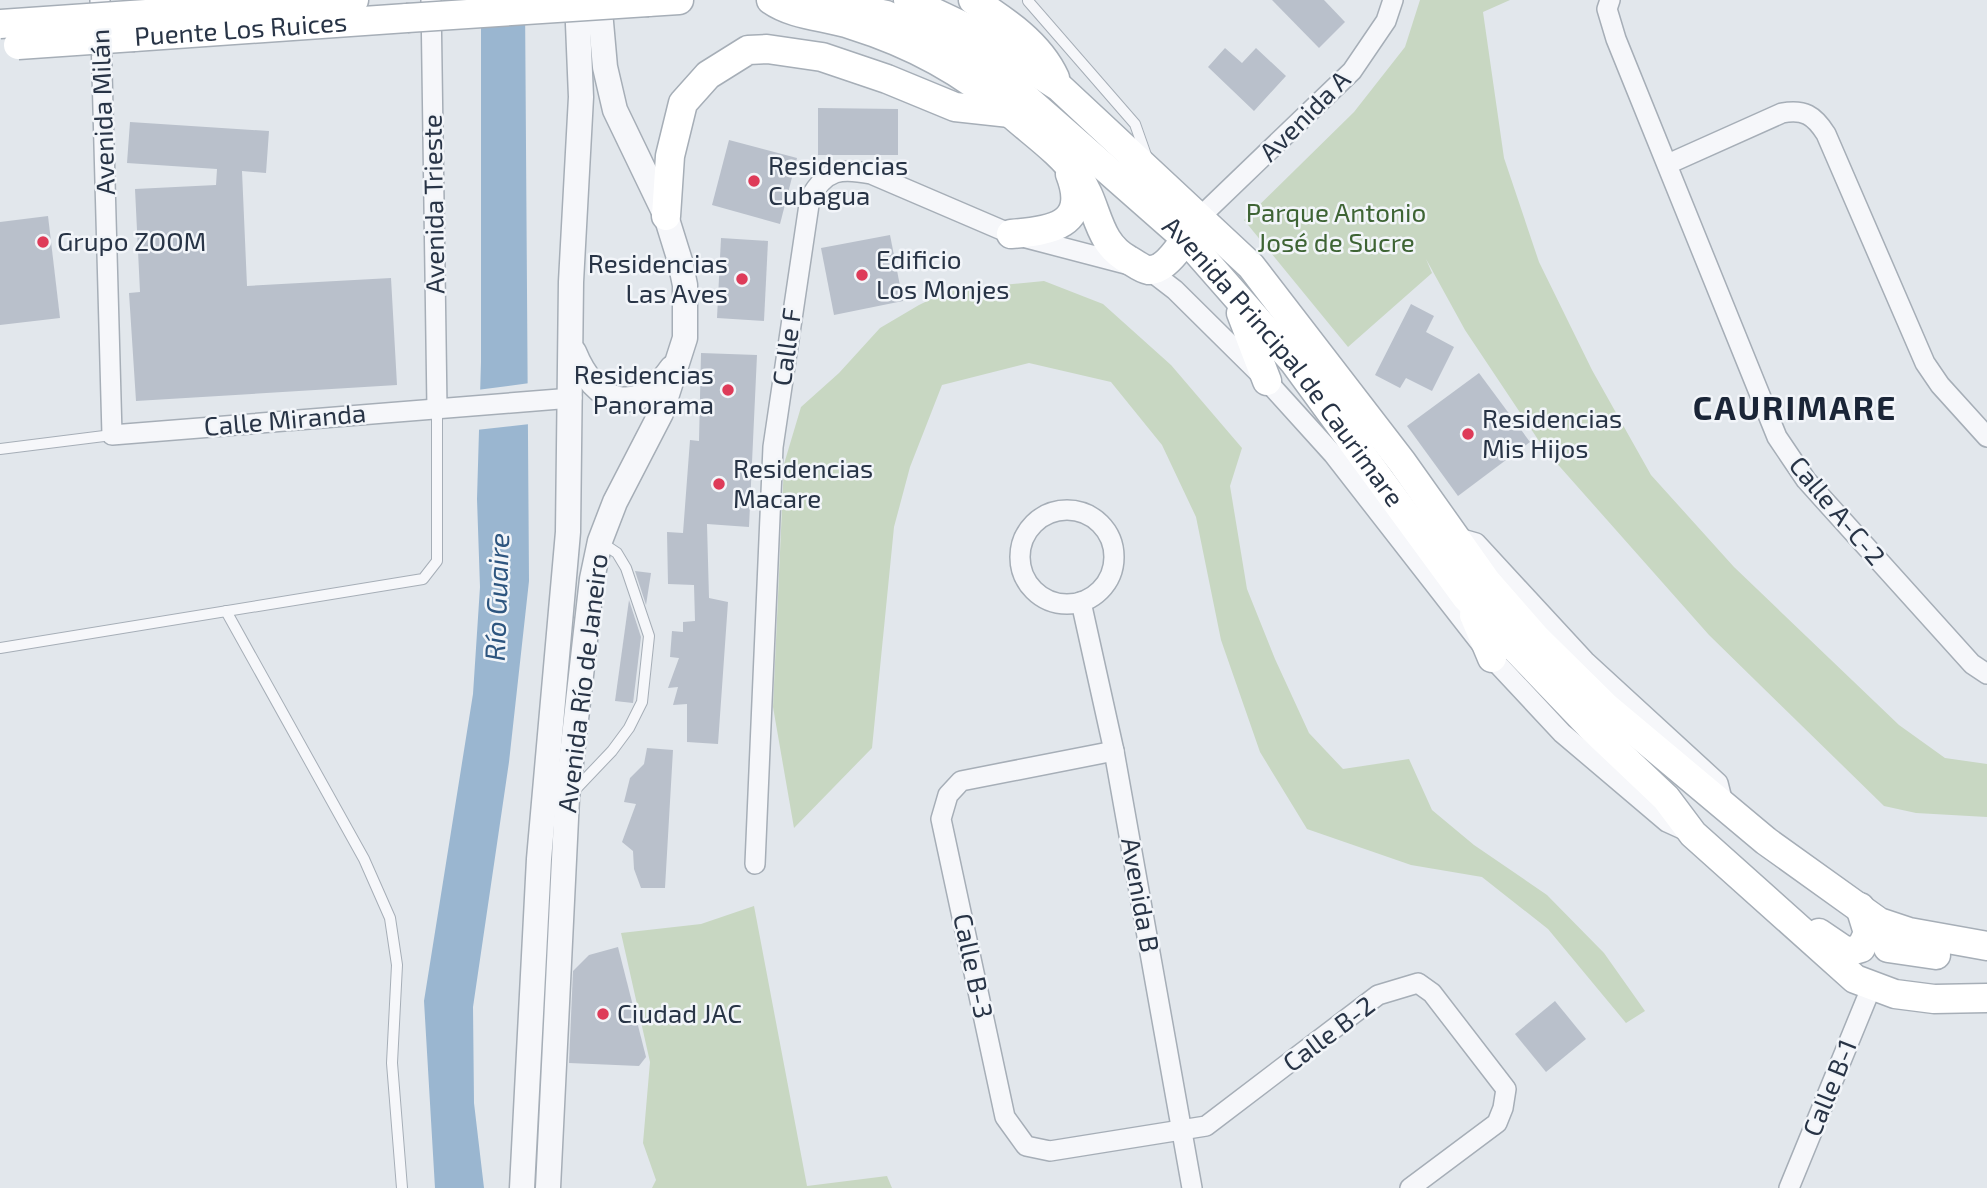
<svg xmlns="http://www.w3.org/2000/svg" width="1987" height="1188" viewBox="0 0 1987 1188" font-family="'Exo 2',sans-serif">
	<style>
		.green { fill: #c8d7c2 }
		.water { fill: #9ab6d0 }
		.pier { fill: #e2e7ec }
		.building { fill: #b9c0cb }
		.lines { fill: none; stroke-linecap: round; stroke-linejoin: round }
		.service-casing { stroke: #a6aeb7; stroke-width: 12 }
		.minor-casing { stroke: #a6aeb7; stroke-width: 22 }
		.tertiary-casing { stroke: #a6aeb7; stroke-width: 27 }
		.secondary-casing { stroke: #a6aeb7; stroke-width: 31 }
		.service { stroke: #f6f7fa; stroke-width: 10 }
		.minor { stroke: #f6f7fa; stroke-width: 19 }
		.tertiary { stroke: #f6f7fa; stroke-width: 24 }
		.secondary { stroke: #fff; stroke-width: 28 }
		.secondary-bridge-casing { stroke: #a6aeb7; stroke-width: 31; stroke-linecap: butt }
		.secondary-bridge { stroke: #fff; stroke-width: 28 }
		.poi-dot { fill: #de3b59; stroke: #f2f5f9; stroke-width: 2.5 }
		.labels { text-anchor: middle; stroke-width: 5; stroke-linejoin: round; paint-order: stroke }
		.street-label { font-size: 26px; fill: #283446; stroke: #f2f5f9 }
		.poi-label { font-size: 26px; fill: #283446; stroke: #f2f5f9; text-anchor: start }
		.park-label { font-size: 26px; fill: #3e6434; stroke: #f2f5f9 }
		.water-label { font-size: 28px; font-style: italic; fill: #2d557f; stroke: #f2f5f9 }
		.district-label { font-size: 33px; font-weight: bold; letter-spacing: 2px; fill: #1a2537; stroke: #f2f5f9 }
	</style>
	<rect width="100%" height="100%" fill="#e2e7ec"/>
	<g class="green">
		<path d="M1420,0H1510L1483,12L1504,158L1539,262L1592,370L1651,475L1734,567L1899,725L1945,758L1987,764V817L1916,813L1884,806L1709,635L1545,450L1465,330L1426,259L1432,273L1348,347L1244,220L1354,112L1405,47Z"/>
		<path d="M1044,281L1103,304L1171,365L1242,448L1230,486L1247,589L1275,659L1309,733L1343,769L1409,759L1432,810L1474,845L1547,895L1604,953L1645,1011L1626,1023L1548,929L1482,877L1411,865L1307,829L1260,752L1221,640L1196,517L1162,445L1111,382L1029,363L942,385L910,467L894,527L872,748L794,828L773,707L784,464L801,407L839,373L880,328L919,305L950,290Z"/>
		<path d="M754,906L807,1186L887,1176L892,1188H652L656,1180L643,1143L650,1062L621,933L701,924Z"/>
	</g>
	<path class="water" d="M481,0H525L529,581L509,762L473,1007L474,1103L484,1188H435L424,1001L473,694L480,587L477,499L481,362Z"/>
	<path class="pier" d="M530,383V424L476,430L477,390Z"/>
	<g class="building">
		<path d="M1272,0H1324L1345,22L1319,48Z"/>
		<path d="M1225,48L1242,63L1256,48L1286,76L1254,111L1208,67Z"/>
		<path d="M818,108L898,109V155H818Z"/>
		<path d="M130,122L269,131L266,173L242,171L247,286L391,278L397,385L136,401L129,293L140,292L135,189L216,185L217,169L127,163Z"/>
		<path d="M729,140L797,158L780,224L712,205Z"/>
		<path d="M48,216L60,318L0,325V222Z"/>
		<path d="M890,235L903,301L834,315L821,248Z"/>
		<path d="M721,238L768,241L764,321L717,318Z"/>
		<path d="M1411,304L1434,316L1426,332L1454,347L1432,391L1406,378L1400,388L1375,375Z"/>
		<path d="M701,353L757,355L749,527L707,524L709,598L728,602L718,744L687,742V704L673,705L678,687L668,688L679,658L670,657L672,631L683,632V622L695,621L694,585L668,584L667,532L683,533L690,440L699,441Z"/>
		<path d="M1479,373L1530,442L1458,496L1407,426Z"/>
		<path d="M635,571L651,573L646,605Z"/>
		<path d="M629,600L641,637L633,703L615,701Z"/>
		<path d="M647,748L673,750L665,888H641L634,869L633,851L622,842L636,804L624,802L630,778L644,764Z"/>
		<path d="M618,947L646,1057L639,1066L569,1063L573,971L589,955Z"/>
		<path d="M1555,1001L1586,1039L1546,1072L1515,1034Z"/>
	</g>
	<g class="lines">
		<defs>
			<g id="service">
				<path d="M1028,1L1135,124L1147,158"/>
				<path d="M0,449L112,435"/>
				<path d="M226,611L364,859L390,918L397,965L392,1063L402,1188"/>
				<path d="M0,648L423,579L437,561V408"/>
				<path d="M572,793L612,751L629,728L642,702L649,636L626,568L617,553L602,543"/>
			</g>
			<g id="minor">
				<path d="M100,0L112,435L572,398"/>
				<path d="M431,0L437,408"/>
				<path d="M1610,0L1607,9L1616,39L1777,437L1806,480L1972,664L1987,674"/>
				<path d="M1668,164L1782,113C1804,109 1814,115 1826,134L1925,363L1940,385L1987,437"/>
				<path d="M1199,218L1352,71L1386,21L1393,0"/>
				<circle cx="1067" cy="557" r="47"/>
				<path d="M1455,537L1476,543L1585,661L1718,783L1721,795"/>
				<path d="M1081,602L1114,751L1192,1188"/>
				<path d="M1114,751L961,781L948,795L941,819L1005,1117L1026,1146L1050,1151L1206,1126L1378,995L1418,983L1432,993L1506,1089L1503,1108L1497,1123L1410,1188"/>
				<path d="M755,864L773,447L810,198C826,169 841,168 871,174L1011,234L1149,270L1175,290L1267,381L1333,454L1492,658L1562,733L1667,822L1689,832"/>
				<path d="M1789,1188L1871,988"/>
			</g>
			<g id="tertiary">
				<path d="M574,352C595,404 636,419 672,368"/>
				<path d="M522,1188L539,859L568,532L571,282L581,97L577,0"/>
				<path d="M548,1188L567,798L592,579L600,541L615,502L661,413L685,338V285L680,261L666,216L615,110L605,67L599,0"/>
			</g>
			<g id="secondary">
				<path d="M771,0C794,16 825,16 852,25C910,43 963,71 1008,111C1031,132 1061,152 1078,177C1099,205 1095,242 1129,260C1134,263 1142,269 1148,270C1167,272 1187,236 1196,223"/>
				<path id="s1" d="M795,0L839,4L886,15L938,37L1011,85L1185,238L1294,362L1466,597L1590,726L1666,798L1693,834L1855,979L1895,994L1934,999L1987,998"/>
				<path d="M908,0L971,30L1059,87L1251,266L1402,462L1487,582L1536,638L1606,707L1766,841L1879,922L1909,932L1987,946"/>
				<path d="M973,0C1005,21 1039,43 1055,78"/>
				<path d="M648,2L679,0"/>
				<path d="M131,15L354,0"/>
				<path id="s2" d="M134,37L407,18"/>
				<path d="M666,216L670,156L683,103L708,75L748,50L767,49L822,57L887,79L955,107L1010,113"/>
				<path d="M1011,234C1050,231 1090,226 1070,174"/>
				<path d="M1241,313L1267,381"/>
				<path d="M1474,615L1492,658"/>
				<path d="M1819,933L1847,952L1861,948L1868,933L1860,907"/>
				<path d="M1888,948L1936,955"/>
			</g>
		</defs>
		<use href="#service" class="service-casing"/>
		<use href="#minor" class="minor-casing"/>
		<use href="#tertiary" class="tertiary-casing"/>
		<use href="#secondary" class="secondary-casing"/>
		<use href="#service" class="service"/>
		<use href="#minor" class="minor"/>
		<use href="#tertiary" class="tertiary"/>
		<use href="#secondary" class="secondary"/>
		<defs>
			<g id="secondary-bridge">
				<path d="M407,18L648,2"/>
				<path d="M0,24L131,15"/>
				<path d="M18,45L134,37"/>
			</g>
		</defs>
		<use href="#secondary-bridge" class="secondary-bridge-casing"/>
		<use href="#secondary-bridge" class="secondary-bridge"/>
	</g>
	<g class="poi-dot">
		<circle cx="754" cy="181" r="7"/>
		<circle cx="43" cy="242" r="7"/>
		<circle cx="862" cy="275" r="7"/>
		<circle cx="742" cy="279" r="7"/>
		<circle cx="728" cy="390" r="7"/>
		<circle cx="1468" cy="434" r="7"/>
		<circle cx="719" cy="484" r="7"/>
		<circle cx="603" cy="1014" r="7"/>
	</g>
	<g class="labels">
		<g class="street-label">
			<text dy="9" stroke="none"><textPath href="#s2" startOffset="107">Puente Los Ruices</textPath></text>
			<text transform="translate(103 112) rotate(-92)" y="9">Avenida Milán</text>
			<text transform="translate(1305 116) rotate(-45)" y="9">Avenida A</text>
			<text transform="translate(434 204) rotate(-91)" y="9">Avenida Trieste</text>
			<text transform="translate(787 347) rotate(-82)" y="9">Calle F</text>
			<text dy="9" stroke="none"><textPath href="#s1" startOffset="626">Avenida Principal de Caurimare</textPath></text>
			<text transform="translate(285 420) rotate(-5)" y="9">Calle Miranda</text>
			<text transform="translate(1837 511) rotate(50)" y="9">Calle A-C-2</text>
			<text transform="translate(583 683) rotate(-83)" y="9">Avenida Río de Janeiro</text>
			<text transform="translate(1140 895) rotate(80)" y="9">Avenida B</text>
			<text transform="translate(973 966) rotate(78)" y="9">Calle B-3</text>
			<text transform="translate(1329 1034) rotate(-37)" y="9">Calle B-2</text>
			<text transform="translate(1830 1088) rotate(-68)" y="9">Calle B-1</text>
		</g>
		<g class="poi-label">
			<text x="768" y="175">Residencias<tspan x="768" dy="30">Cubagua</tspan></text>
			<text x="57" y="251">Grupo ZOOM</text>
			<text x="876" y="269">Edificio<tspan x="876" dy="30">Los Monjes</tspan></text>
			<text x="728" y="273" text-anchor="end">Residencias<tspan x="728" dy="30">Las Aves</tspan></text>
			<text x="714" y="384" text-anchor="end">Residencias<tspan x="714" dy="30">Panorama</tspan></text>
			<text x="1482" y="428">Residencias<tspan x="1482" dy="30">Mis Hijos</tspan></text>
			<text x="733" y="478">Residencias<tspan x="733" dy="30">Macare</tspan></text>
			<text x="617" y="1023">Ciudad JAC</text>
		</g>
		<g class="park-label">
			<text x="1336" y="222">Parque Antonio<tspan x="1336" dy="30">José de Sucre</tspan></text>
		</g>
		<g class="water-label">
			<text transform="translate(497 597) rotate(-88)" y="10">Río Guaire</text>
		</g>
		<g class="district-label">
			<text x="1795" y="420">CAURIMARE</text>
		</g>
	</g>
</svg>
